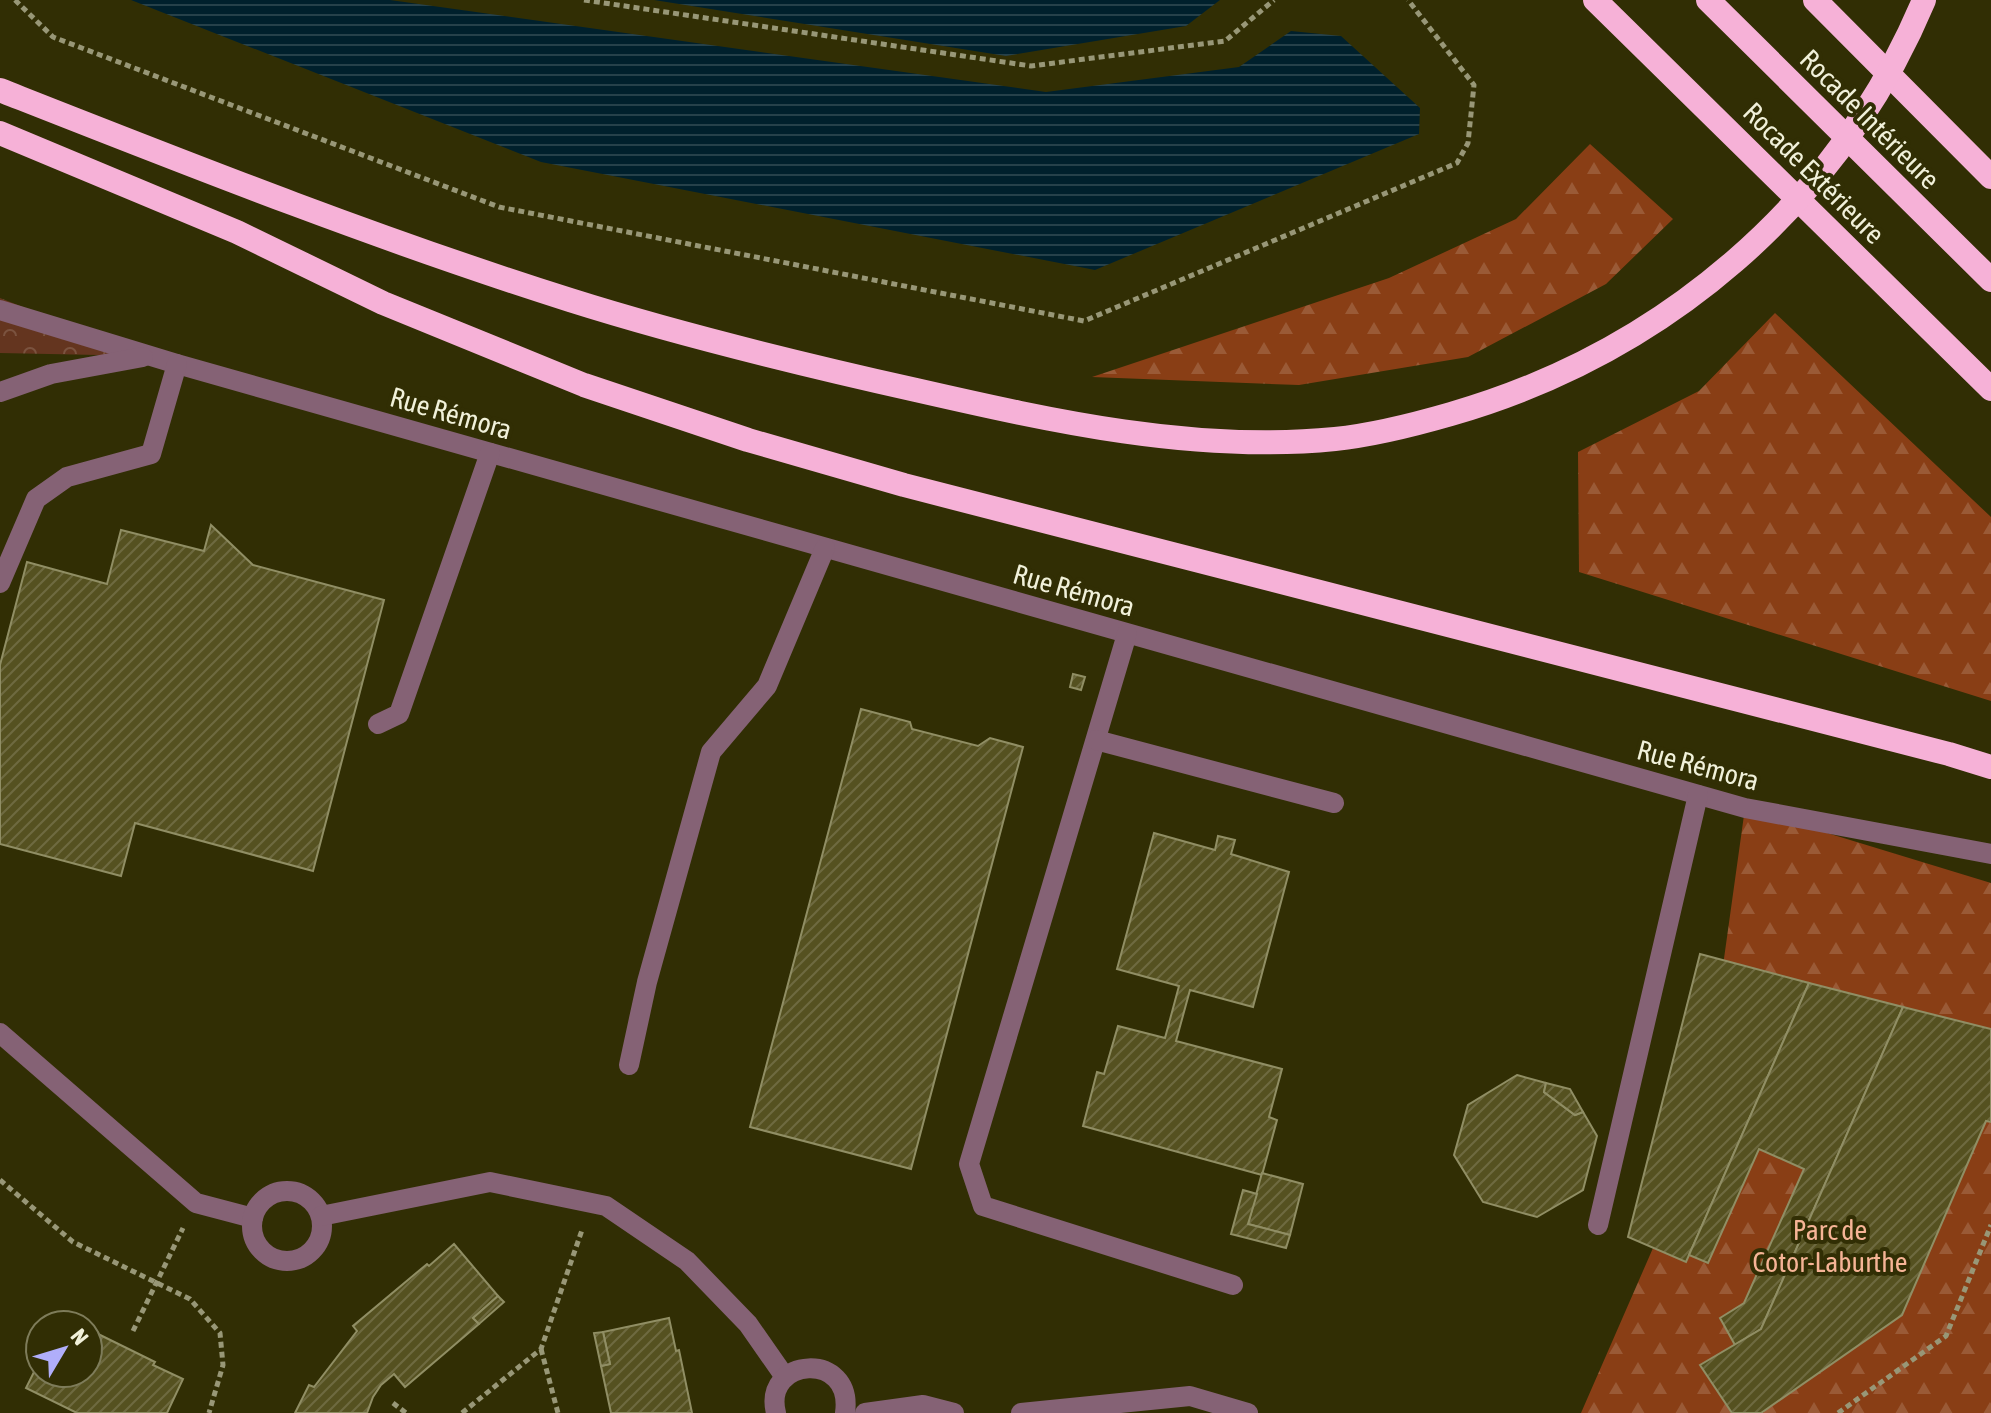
<svg xmlns="http://www.w3.org/2000/svg" width="1991" height="1413" viewBox="0 0 1991 1413" font-family="'Asap Condensed',sans-serif">
	<style>
		.forest { fill: url(#forest-firs) }
		.park { fill: url(#park-crowns) }
		.water { fill: url(#water-rules) }
		.building { fill: url(#building-hatch); stroke: #908e64; stroke-width: 2 }
		.lines { fill: none; stroke-linecap: round; stroke-linejoin: round }
		.path { stroke: #989777; stroke-width: 5; stroke-dasharray: 6 4; stroke-linecap: butt }
		.minor { stroke: #856275; stroke-width: 20 }
		.highway { stroke: #f6b1d7; stroke-width: 24 }
		.labels { text-anchor: middle; stroke-width: 8; stroke-linejoin: round; paint-order: stroke }
		.street-label { font-size: 28px; fill: #f1f1da; stroke: #312e04 }
		.park-label { font-size: 28px; fill: #f6b496; stroke: #312e04 }
	</style>
	<defs>
		<pattern id="forest-firs" width="22" height="20" patternUnits="userSpaceOnUse" patternTransform="scale(2)"><rect width="22" height="20" fill="#893e15"/><path d="M5 1l3.5 6h-7zM16 11l3.5 6h-7z" fill="#9a5a36"/></pattern>
		<pattern id="park-crowns" width="20" height="18" patternUnits="userSpaceOnUse" patternTransform="scale(2)"><rect width="20" height="18" fill="#64351f"/><path d="M2 6a3 3 0 1 1 6 0M12 15a3 3 0 1 1 6 0" fill="none" stroke="#7b533f"/></pattern>
		<pattern id="water-rules" width="6" height="5" patternUnits="userSpaceOnUse" patternTransform="scale(2)"><rect width="6" height="5" fill="#00202c"/><path d="M0 2.5h6" fill="none" stroke="#26414a"/></pattern>
		<pattern id="building-hatch" width="6" height="6" patternUnits="userSpaceOnUse" patternTransform="scale(2)"><rect width="6" height="6" fill="#555120"/><path d="M-1 1l2-2M0 6l6-6M5 7l2-2" fill="none" stroke="#6e6a40"/></pattern>
	</defs>
	<rect width="100%" height="100%" fill="#312e04"/>
	<g class="forest">
		<path d="M1590,144L1673,219L1606,284L1468,357L1299,385L1092,377L1389,278L1516,219Z"/>
		<path d="M1775,313L1991,517V701L1579,572L1578,452L1699,391Z"/>
		<path d="M1745,808L1991,883V1413H1581L1698,1145Z"/>
	</g>
	<path class="park" d="M0,298L148,356L0,353Z"/>
	<g class="water">
		<path d="M131,0H390L1046,92L1239,67L1291,31L1341,36L1420,108L1419,134L1095,270L541,162Z"/>
		<path d="M654,0H1220L1186,26L1006,56Z"/>
	</g>
	<g class="building">
		<path d="M211,525L253,565L384,600L313,871L135,823L121,876L0,844V665L27,562L107,584L121,530L204,551Z"/>
		<path d="M1073,674L1085,677L1081,690L1070,687Z"/>
		<path d="M861,709L910,722L912,729L978,746L990,738L1023,747L911,1169L750,1127Z"/>
		<path d="M1154,833L1215,850L1218,836L1235,840L1231,854L1289,872L1253,1007L1190,990L1176,1041L1282,1069L1269,1117L1277,1120L1262,1175L1083,1126L1097,1072L1104,1074L1118,1026L1165,1038L1179,986L1117,969Z"/>
		<path d="M1700,954L1809,983L1686,1262L1628,1237Z"/>
		<path d="M1809,983L1903,1007L1761,1329L1735,1345L1720,1318L1744,1303L1804,1169L1759,1149L1708,1263L1689,1255Z"/>
		<path d="M1903,1007L1991,1029V1122L1986,1121L1902,1315L1761,1413H1732L1700,1365L1761,1329Z"/>
		<path d="M1517,1075L1546,1083L1544,1092L1575,1115L1583,1112L1597,1136L1583,1190L1537,1217L1483,1202L1454,1155L1468,1105Z"/>
		<path d="M1546,1083L1570,1089L1583,1112L1575,1115L1544,1092Z"/>
		<path d="M1262,1173L1303,1184L1290,1235L1248,1224Z"/>
		<path d="M1243,1190L1257,1194L1248,1224L1290,1235L1286,1248L1231,1234Z"/>
		<path d="M454,1244L498,1296L473,1318L479,1324L405,1387L394,1374L381,1385L373,1397L367,1413H295L309,1385L314,1387L357,1331L353,1326L427,1264L429,1266Z"/>
		<path d="M498,1296L504,1302L479,1324L473,1318Z"/>
		<path d="M55,1313L79,1325H49Z"/>
		<path d="M669,1318L676,1351L679,1350L692,1413H611L601,1366L610,1364L603,1332Z"/>
		<path d="M88,1329L155,1362L153,1365L183,1379L167,1413H77L26,1388L38,1364L32,1361L40,1344V1373H88Z"/>
		<path d="M603,1332L610,1364L601,1366L594,1333Z"/>
	</g>
	<g class="lines">
		<g class="path">
			<path d="M15,0L53,37L499,207L1084,321L1457,163L1468,143L1474,85L1408,0"/>
			<path d="M584,0L1031,66L1225,41L1274,0"/>
			<path d="M0,1180L73,1242L190,1299L220,1333L223,1365L209,1413"/>
			<path d="M133,1331L183,1228"/>
			<path d="M541,1349L558,1413"/>
			<path d="M393,1403L406,1413"/>
			<path d="M462,1413L541,1349L582,1230"/>
			<path d="M1838,1413L1946,1336L1991,1225"/>
		</g>
		<g class="minor">
			<path d="M0,310L177,364L1745,808L1991,854"/>
			<path d="M0,392L51,374L143,357"/>
			<path d="M0,583L36,499L67,477L151,454L177,364"/>
			<path d="M1127,634L969,1164L983,1206L1233,1285"/>
			<path d="M378,724L399,714L490,453"/>
			<path d="M1096,740L1334,803"/>
			<path d="M0,1033L196,1203L253,1218"/>
			<path d="M629,1065L647,982L711,752L767,686L825,548"/>
			<circle cx="287" cy="1226" r="35"/>
			<path d="M321,1216L490,1182L606,1206L687,1261L748,1324L785,1377"/>
			<path d="M1598,1225L1698,795"/>
			<path d="M776,1413C762,1357 854,1350 845,1413"/>
			<path d="M865,1413L923,1405L954,1413"/>
			<path d="M1021,1413L1190,1396L1248,1413"/>
		</g>
		<g class="highway">
			<path d="M1595,0L1991,389"/>
			<path d="M1708,0L1991,280"/>
			<path d="M1815,0L1991,177"/>
			<path d="M0,90C188,164 377,239 570,300C684,336 800,364 916,390C1052,421 1194,453 1335,439C1374,435 1413,425 1451,414C1663,353 1838,205 1924,0"/>
			<path d="M0,133L237,232L383,303L584,385L748,440L904,485L1949,754L1991,767"/>
		</g>
	</g>
	<g class="labels">
		<g class="street-label">
			<text transform="translate(1870 119) rotate(45)" y="10">Rocade Intérieure</text>
			<text transform="translate(1814 173) rotate(45)" y="10">Rocade Extérieure</text>
			<text transform="translate(451 413) rotate(16)" y="10">Rue Rémora</text>
			<text transform="translate(1074 590) rotate(16)" y="10">Rue Rémora</text>
			<text transform="translate(1698 765) rotate(15)" y="10">Rue Rémora</text>
		</g>
		<g class="park-label">
			<text x="1830" y="1240">Parc de<tspan x="1830" dy="32">Cotor-Laburthe</tspan></text>
		</g>
	</g>
	<g transform="translate(64 1349) rotate(52)"><circle r="38" fill="#312e04" stroke="#7e7c5a" stroke-width="2"/>
	<path d="M0-6L14 30L0 20L-14 30Z" fill="#b0aefa"/>
	<text y="-12" font-size="22" font-weight="bold" text-anchor="middle" fill="#f1f1da">N</text>
	</g>
</svg>
